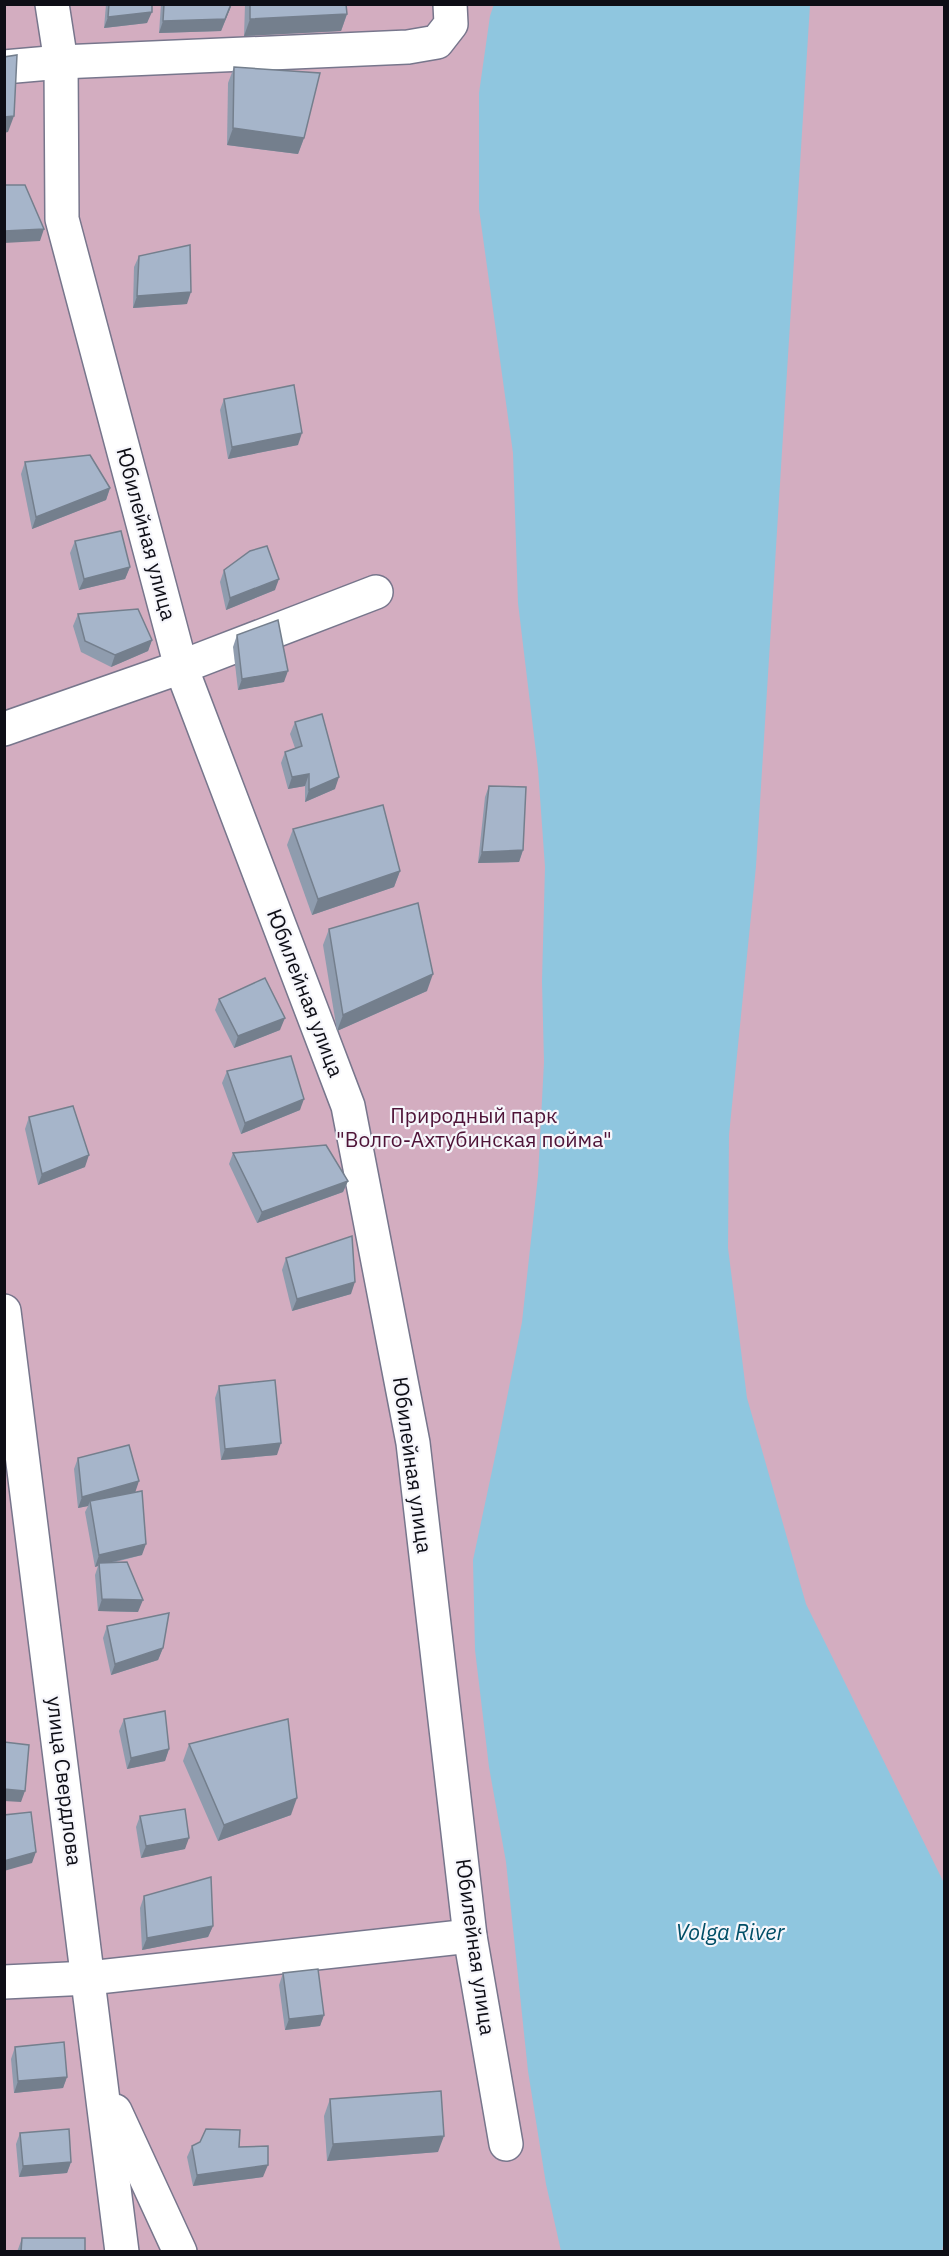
<svg xmlns="http://www.w3.org/2000/svg" width="949" height="2256" viewBox="0 0 949 2256" font-family="'IBM Plex Sans',sans-serif">
	<style>
		.green { fill: #d3adc0 }
		.water { fill: #8fc6df }
		.lines { fill: none; stroke-linecap: round; stroke-linejoin: round }
		.minor-casing { stroke: #77768c; stroke-width: 36 }
		.minor { stroke: #fff; stroke-width: 33 }
		.wall { fill: #8f9cae }
		.shaded-wall { fill: #747f8d }
		.building { fill: #a6b5ca; stroke: #747f8d; stroke-width: 1.5 }
		.labels { text-anchor: middle; stroke-width: 4.5; stroke-linejoin: round; paint-order: stroke }
		.street-label { font-size: 21px; fill: #0e0e16; stroke: #f6f6fb }
		.park-label { font-size: 21px; fill: #4e1337; stroke: #f6f6fb }
		.water-label { font-size: 22px; font-style: italic; fill: #004e67; stroke: #f6f6fb }
	</style>
	<rect width="100%" height="100%" fill="#e7e7fb"/>
	<rect class="green" x="5" y="5" width="939" height="2246"/>
	<path class="water" d="M494,4L810,5L756,866L729,1135L728,1248L747,1398L806,1604L944,1883V2240L942,2251H561L546,2184L528,2071L506,1862L489,1767L475,1650L473,1560L499,1438L522,1322L538,1176L544,1062L542,981L545,867L538,769L518,603L513,453L479,209V93L490,16Z"/>
	<g class="lines">
		<defs>
			<g id="minor">
				<path d="M52,4L61,62L62,219L181,667L348,1106L413,1443L470,1936L506,2144"/>
				<path d="M4,67L61,62L408,47L437,42L451,24L450,4"/>
				<path d="M4,729L181,667L376,592"/>
				<path d="M4,1311L122,2252"/>
				<path d="M4,1982L89,1978L470,1936"/>
				<path d="M115,2111L180,2252"/>
			</g>
		</defs>
		<use href="#minor" class="minor-casing"/>
		<use href="#minor" class="minor"/>
	</g>
	<g class="wall">
		<path d="M106,4H152L147,23L104,28Z"/>
		<path d="M161,4H232L221,31L159,33Z"/>
		<path d="M245,4H346L347,14L341,31L244,36Z"/>
		<path d="M234,67L304,138L298,154L227,145L228,83Z"/>
		<path d="M139,256L187,304L133,308L134,267Z"/>
		<path d="M224,399L298,445L228,459L220,410Z"/>
		<path d="M25,462L110,488L106,500L32,529L21,474Z"/>
		<path d="M75,541L130,567L125,579L79,590L70,553Z"/>
		<path d="M224,570L275,590L226,610L220,582Z"/>
		<path d="M78,614L152,640L148,651L111,667L81,652L73,626Z"/>
		<path d="M237,635L284,682L238,690L233,647Z"/>
		<path d="M295,722L335,789L305,802V786L288,789L281,763L285,752L295,748L290,734Z"/>
		<path d="M489,786L523,850L519,862L478,863L485,797Z"/>
		<path d="M293,829L400,871L394,887L312,915L287,845Z"/>
		<path d="M329,929L427,991L337,1031L323,945Z"/>
		<path d="M219,999L280,1030L234,1048L215,1010Z"/>
		<path d="M227,1071L300,1110L241,1134L222,1083Z"/>
		<path d="M29,1117L85,1167L38,1185L25,1129Z"/>
		<path d="M233,1153L348,1181L343,1192L257,1223L229,1164Z"/>
		<path d="M286,1258L351,1294L292,1311L282,1270Z"/>
		<path d="M219,1386L277,1455L221,1460L215,1398Z"/>
		<path d="M78,1458L135,1492L142,1555L112,1563L138,1612L98,1611L95,1575L98,1566L95,1567L85,1512L88,1506L78,1508L74,1469Z"/>
		<path d="M107,1626L163,1648L158,1660L111,1675L103,1638Z"/>
		<path d="M124,1719L169,1749L165,1761L127,1769L119,1731Z"/>
		<path d="M189,1744L291,1815L218,1841L183,1761Z"/>
		<path d="M140,1816L185,1849L141,1858L136,1827Z"/>
		<path d="M144,1896L213,1926L208,1937L142,1950L140,1908Z"/>
		<path d="M283,1973L324,2015L320,2026L285,2030L279,1985Z"/>
		<path d="M15,2047L67,2077L63,2088L14,2093L11,2059Z"/>
		<path d="M330,2099L438,2152L327,2161L324,2116Z"/>
		<path d="M20,2133L71,2162L67,2173L19,2177L16,2144Z"/>
		<path d="M192,2146L239,2147L263,2177L193,2186L187,2157Z"/>
		<path d="M22,2238L85,2252H17Z"/>
	</g>
	<g class="shaded-wall">
		<path d="M232,4L221,31L159,33L163,21Z"/>
		<path d="M152,12L147,23L104,28L108,17Z"/>
		<path d="M347,14L341,31L244,36L250,19Z"/>
		<path d="M14,116L8,132L4,133V117Z"/>
		<path d="M233,128L304,138L298,154L227,145Z"/>
		<path d="M44,229L40,241L4,243V231Z"/>
		<path d="M191,292L187,304L133,308L137,296Z"/>
		<path d="M302,433L298,445L228,459L232,447Z"/>
		<path d="M110,488L106,500L32,529L36,517Z"/>
		<path d="M130,567L125,579L79,590L84,579Z"/>
		<path d="M279,579L275,590L226,610L230,598Z"/>
		<path d="M152,640L148,651L111,667L115,655Z"/>
		<path d="M288,671L284,682L238,690L242,679Z"/>
		<path d="M309,774L305,786L288,789L292,777Z"/>
		<path d="M339,777L335,789L305,802L309,790Z"/>
		<path d="M523,850L519,862L478,863L482,852Z"/>
		<path d="M400,871L394,887L312,915L318,899Z"/>
		<path d="M433,974L427,991L337,1031L343,1015Z"/>
		<path d="M285,1018L280,1030L234,1048L238,1036Z"/>
		<path d="M304,1099L300,1110L241,1134L245,1123Z"/>
		<path d="M89,1155L85,1167L38,1185L42,1174Z"/>
		<path d="M348,1181L343,1192L257,1223L262,1212Z"/>
		<path d="M355,1282L351,1294L292,1311L297,1299Z"/>
		<path d="M281,1443L277,1455L221,1460L225,1449Z"/>
		<path d="M139,1481L135,1493L90,1501L88,1506L78,1508L82,1497Z"/>
		<path d="M146,1544L142,1555L99,1565V1563L98,1566L95,1567L99,1555Z"/>
		<path d="M102,1599L143,1600L138,1612L98,1611Z"/>
		<path d="M163,1648L158,1660L111,1675L115,1664Z"/>
		<path d="M169,1749L165,1761L127,1769L131,1758Z"/>
		<path d="M4,1789L25,1791L21,1802L4,1801Z"/>
		<path d="M297,1798L291,1815L218,1841L224,1825Z"/>
		<path d="M189,1838L185,1849L141,1858L146,1846Z"/>
		<path d="M36,1852L32,1863L4,1871V1861Z"/>
		<path d="M213,1926L208,1937L142,1950L147,1938Z"/>
		<path d="M324,2015L320,2026L285,2030L289,2019Z"/>
		<path d="M67,2077L63,2088L14,2093L18,2081Z"/>
		<path d="M444,2136L438,2152L327,2161L333,2144Z"/>
		<path d="M71,2162L67,2173L19,2177L23,2166Z"/>
		<path d="M268,2165L263,2177L193,2186L197,2175Z"/>
	</g>
	<g class="building">
		<path d="M109,4H152V12L108,17Z"/>
		<path d="M164,4H231L225,19L163,21Z"/>
		<path d="M250,4H346L347,14L250,19Z"/>
		<path d="M17,55L14,116L4,117V57Z"/>
		<path d="M234,67L320,73L304,138L233,128Z"/>
		<path d="M4,185H25L44,229L4,231Z"/>
		<path d="M190,245L191,292L137,296L139,256Z"/>
		<path d="M294,385L302,433L232,447L224,399Z"/>
		<path d="M90,455L110,488L36,517L25,462Z"/>
		<path d="M121,531L130,567L84,579L75,541Z"/>
		<path d="M267,546L279,579L230,598L224,570L250,551Z"/>
		<path d="M138,609L152,640L115,655L85,641L78,614Z"/>
		<path d="M278,620L288,671L242,679L237,635Z"/>
		<path d="M322,714L339,777L309,790V774L292,777L285,752L302,746L295,722Z"/>
		<path d="M489,786L526,787L523,850L482,852Z"/>
		<path d="M383,805L400,871L318,899L293,829Z"/>
		<path d="M418,903L433,974L343,1015L329,929Z"/>
		<path d="M265,978L285,1018L238,1036L219,999Z"/>
		<path d="M291,1056L304,1099L245,1123L227,1071Z"/>
		<path d="M73,1106L89,1155L42,1174L29,1117Z"/>
		<path d="M326,1145L348,1181L262,1212L233,1153Z"/>
		<path d="M352,1236L355,1282L297,1299L286,1258Z"/>
		<path d="M275,1380L281,1443L225,1449L219,1386Z"/>
		<path d="M129,1445L139,1481L82,1497L78,1458Z"/>
		<path d="M142,1491L146,1544L99,1555L90,1501Z"/>
		<path d="M127,1562L143,1600L102,1599L99,1563Z"/>
		<path d="M169,1613L163,1648L115,1664L107,1626Z"/>
		<path d="M165,1711L169,1749L131,1758L124,1719Z"/>
		<path d="M288,1719L297,1798L224,1825L189,1744Z"/>
		<path d="M4,1742L29,1745L25,1791L4,1789Z"/>
		<path d="M185,1809L189,1838L146,1846L140,1816Z"/>
		<path d="M31,1812L36,1852L4,1861V1815Z"/>
		<path d="M211,1877L213,1926L147,1938L144,1896Z"/>
		<path d="M318,1969L324,2015L289,2019L283,1973Z"/>
		<path d="M64,2042L67,2077L18,2081L15,2047Z"/>
		<path d="M441,2091L444,2136L333,2144L330,2099Z"/>
		<path d="M69,2129L71,2162L23,2166L20,2133Z"/>
		<path d="M206,2129L240,2130L239,2147L268,2146V2165L197,2175L192,2146L200,2142Z"/>
		<path d="M22,2238H85V2252H21Z"/>
	</g>
	<g class="labels">
		<g class="street-label">
			<text transform="translate(146 534) rotate(75)" y="7">Юбилейная улица</text>
			<text transform="translate(305 993) rotate(69)" y="7">Юбилейная улица</text>
			<text transform="translate(412 1465) rotate(82)" y="7">Юбилейная улица</text>
			<text transform="translate(64 1781) rotate(83)" y="7">улица Свердлова</text>
			<text transform="translate(475 1947) rotate(82)" y="7">Юбилейная улица</text>
		</g>
		<g class="park-label">
			<text x="474" y="1123">Природный парк<tspan x="474" dy="24">"Волго-Ахтубинская пойма"</tspan></text>
		</g>
		<g class="water-label">
			<text x="730" y="1940">Volga River</text>
		</g>
	</g>
	<rect width="949" height="2256" fill="none" stroke="#0e0e16" stroke-width="12"/>
</svg>
